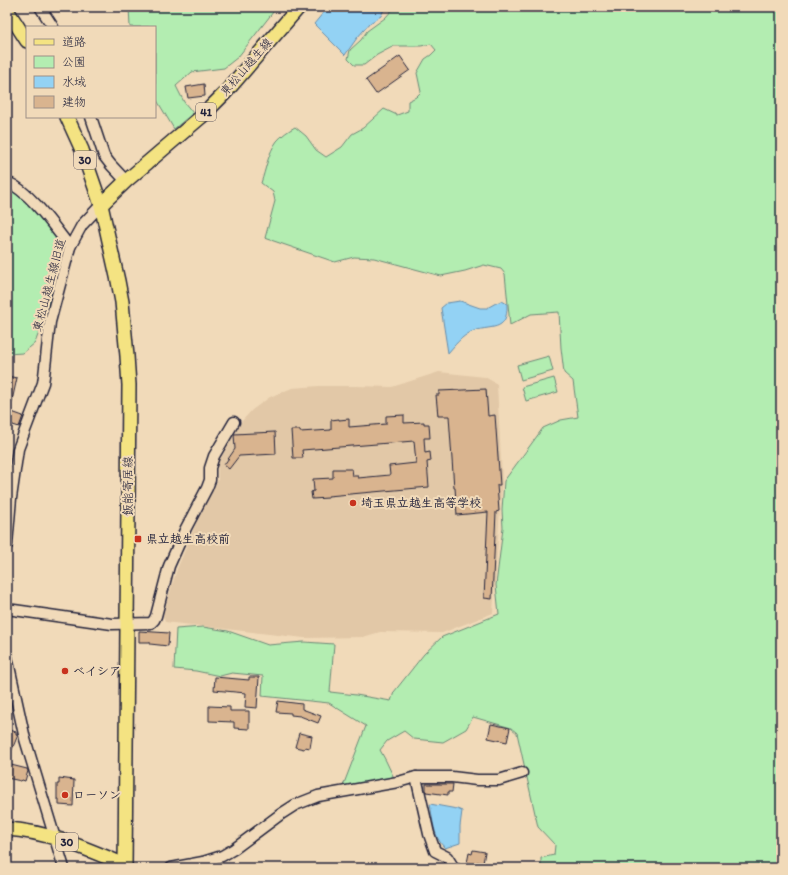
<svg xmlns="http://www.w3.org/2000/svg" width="788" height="875" viewBox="0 0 788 875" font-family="Itim,'Klee One',sans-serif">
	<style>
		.built { fill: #e2c8a7 }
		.green { fill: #b3edb1; stroke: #6a8876 }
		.water { fill: #93d2f4; stroke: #668caa }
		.building { fill: #d9b48f; stroke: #22223b }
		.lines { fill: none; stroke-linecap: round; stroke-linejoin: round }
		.minor-casing { stroke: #22223b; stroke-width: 13 }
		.major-casing { stroke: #22223b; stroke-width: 16 }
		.minor { stroke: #f1dab9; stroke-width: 10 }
		.major { stroke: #f4e382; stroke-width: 13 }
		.poi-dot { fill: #c8321e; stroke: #f1dab9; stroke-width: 1.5 }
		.labels { text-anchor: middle; stroke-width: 4; stroke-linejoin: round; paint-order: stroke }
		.shield { fill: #f1dab9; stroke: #605961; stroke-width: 1 }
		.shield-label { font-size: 11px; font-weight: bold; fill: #22223b }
		.street-label { font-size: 12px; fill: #22223b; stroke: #f1dab9 }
		.poi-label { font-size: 12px; font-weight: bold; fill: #22223b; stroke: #f1dab9; text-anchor: start }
	</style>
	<rect width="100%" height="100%" fill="#f1dab9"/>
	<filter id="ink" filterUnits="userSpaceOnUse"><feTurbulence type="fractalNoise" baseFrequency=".025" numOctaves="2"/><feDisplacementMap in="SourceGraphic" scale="8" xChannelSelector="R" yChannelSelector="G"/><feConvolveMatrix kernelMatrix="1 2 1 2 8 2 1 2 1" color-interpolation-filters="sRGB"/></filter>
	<g filter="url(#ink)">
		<path class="built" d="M439,372L485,377L497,384L502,479L493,613L442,633L380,632L363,637L304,638L165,622L163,615L177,569L195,526L218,480V463L242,421L252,410L270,397L292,388L319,386H355L392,387Z"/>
		<g class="green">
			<path d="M129,7H277L238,57L224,68L192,72L176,86L184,102L193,113L174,129L155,97V27H130Z"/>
			<path d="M395,7H781V868H541V858L554,855L555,845L538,827L517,733L511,728L473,717L466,729L443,742L414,739L404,731L387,741L380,750L386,761L394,778L343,786L366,726L329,703L262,696L263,676L232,673L220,676L196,671L174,669L176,629L203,627L228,631L268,645L304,642L334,644L330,692L356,695L391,701L394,692L424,654L442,637L499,614L496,585L503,528L502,510L504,481L543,428L561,420L578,417L573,381L564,373L561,348L559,312L531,314L510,325L505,274L501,269L484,265L465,271L441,276L374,258L354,257L335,262L265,238L275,201L273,192L261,183C266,169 268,153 277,141C282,135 288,131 295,127L306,136L316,150L326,157L342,147L352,134L363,128L384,109L397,115L408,111V101L416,97L421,92L417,73L425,59L431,55L436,50L431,44L421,46H394L377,55L364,65H354L348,59L350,50L361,40L367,31L385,18Z"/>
			<path d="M7,188L18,193L35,209L50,229L62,244L53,284L42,324L35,343L23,353L7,354Z"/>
			<path d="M549,356L553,371L521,380L517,365Z"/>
			<path d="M554,378L558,392L526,401L522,387Z"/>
		</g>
		<g class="water">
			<path d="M328,7H385L381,16L370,23L357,38L345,55L314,24Z"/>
			<path d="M460,301L480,308H487L496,303L502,301L507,304C508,334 490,324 471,332C461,337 455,345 448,353L441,308L447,303Z"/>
			<path d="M430,804L457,809L462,811L460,826V843L445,848C433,837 433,819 430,804Z"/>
		</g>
		<g class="building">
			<path d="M400,56L410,70L376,94L366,80Z"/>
			<path d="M204,84L205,96L188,98L186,87Z"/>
			<path d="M7,376L17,378L10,410L7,409Z"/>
			<path d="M486,389L488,416L495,415L500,485H497L499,511L496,512L492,599L484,598L488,512L457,515L455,488H454L449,416H438L436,395H439V391Z"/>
			<path d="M9,411L23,416L19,427L7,423V416Z"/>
			<path d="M404,415V423L424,422V424H429L430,438H424L425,453L430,452L431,461L427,462L429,487L328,496V498L312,499L311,492L314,491L313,479L333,478V469H352L353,476H358V478L390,475L389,466L416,463L414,441L302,450L303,458H293L291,430H300V432L331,430V420L339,419V420L349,419V427L386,424V416Z"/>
			<path d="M275,432L276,454L239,456L229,469L224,465L235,449L234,434Z"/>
			<path d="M139,631L169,633L168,646L150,644V642H139Z"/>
			<path d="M215,677L249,680V677H259L257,708L245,707L246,693L214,690Z"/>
			<path d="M278,701L302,704V709L321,716L318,723L300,716L291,715V713L276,712Z"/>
			<path d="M209,706L230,707V711H249V729L234,728V722L209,721Z"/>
			<path d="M491,724L510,728L507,742L488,738Z"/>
			<path d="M7,729L16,732V734L18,735L7,761Z"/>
			<path d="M299,733L312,736L310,748L305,747L304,749L295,747Z"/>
			<path d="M7,764L27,769L28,771L25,781L22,780L21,781L7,778Z"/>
			<path d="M59,778L74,780L73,806L59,805V799H57V784H59Z"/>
			<path d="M426,784H453L452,792H448V795L426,792Z"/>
			<path d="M473,850L485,852L483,863L477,862V864L467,863L469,853L472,854Z"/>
		</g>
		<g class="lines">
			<defs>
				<g id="minor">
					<path d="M40,7L53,27"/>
					<path d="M91,117L104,156L111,165L126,181"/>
					<path d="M7,182C30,191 55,228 70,247"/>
					<path d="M7,545L11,498L18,449L43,383L44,376L50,322L70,247L82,225L101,205"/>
					<path d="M7,609L112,624L151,623L154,620L156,616L169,566L186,528L207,488L210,480V468L214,456L234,422"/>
					<path d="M7,657L25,739L64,868"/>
					<path d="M416,777L429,834L435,851L447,857L452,865L455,868"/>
					<path d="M171,868L203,862L222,856L234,849L281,814L295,805L318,796L398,782L416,777H452L477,780H499L522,773"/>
				</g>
				<g id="major">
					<path d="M7,10L27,41"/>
					<path d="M67,117L82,150L101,205L118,281L122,302L127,356L129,385L125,868"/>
					<path d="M101,205L126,181L201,117L225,93L299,7"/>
					<path d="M7,829C47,831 89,850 125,865"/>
				</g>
			</defs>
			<use href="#minor" class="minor-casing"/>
			<use href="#major" class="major-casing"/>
			<use href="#minor" class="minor"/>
			<use href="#major" class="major"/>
		</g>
	</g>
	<g class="poi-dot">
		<circle cx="353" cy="503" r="4"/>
		<rect x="134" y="535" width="8" height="8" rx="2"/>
		<circle cx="65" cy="671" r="4"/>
		<circle cx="65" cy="795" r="4"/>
	</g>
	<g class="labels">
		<g class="shield">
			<rect x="196" y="103" width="20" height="18" rx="3"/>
			<rect x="74" y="151" width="22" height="18" rx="3"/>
			<rect x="56" y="833" width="22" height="18" rx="3"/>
		</g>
		<g class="shield-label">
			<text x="206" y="116">41</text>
			<text x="85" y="164">30</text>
			<text x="67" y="846">30</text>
		</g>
		<g class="street-label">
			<text transform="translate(246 67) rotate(-49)" y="4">東松山越生線</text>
			<text transform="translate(49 285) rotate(-75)" y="4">東松山越生線旧道</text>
			<text transform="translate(128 486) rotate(-90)" y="4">飯能寄居線</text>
		</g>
		<g class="poi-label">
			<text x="361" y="507">埼玉県立越生高等学校</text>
			<text x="146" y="543">県立越生高校前</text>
			<text x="73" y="675">ベイシア</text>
			<text x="73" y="799">ローソン</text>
		</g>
	</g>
	<rect width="788" height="875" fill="none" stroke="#f1dab9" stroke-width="24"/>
	<rect x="12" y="12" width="764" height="851" fill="none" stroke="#22223b" stroke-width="1.5" filter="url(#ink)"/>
	<rect x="26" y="26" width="130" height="92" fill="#f1dab9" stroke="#9e9087"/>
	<rect x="34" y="39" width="20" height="6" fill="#f4e382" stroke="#9e9087"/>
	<text x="62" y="46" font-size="12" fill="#22223b">道路</text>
	<rect x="34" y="56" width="20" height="12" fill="#b3edb1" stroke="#9e9087"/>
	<text x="62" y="66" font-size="12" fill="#22223b">公園</text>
	<rect x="34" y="76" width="20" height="12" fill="#93d2f4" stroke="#9e9087"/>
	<text x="62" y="86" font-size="12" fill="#22223b">水域</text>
	<rect x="34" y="96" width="20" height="12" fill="#d9b48f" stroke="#9e9087"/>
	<text x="62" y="106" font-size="12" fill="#22223b">建物</text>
</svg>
